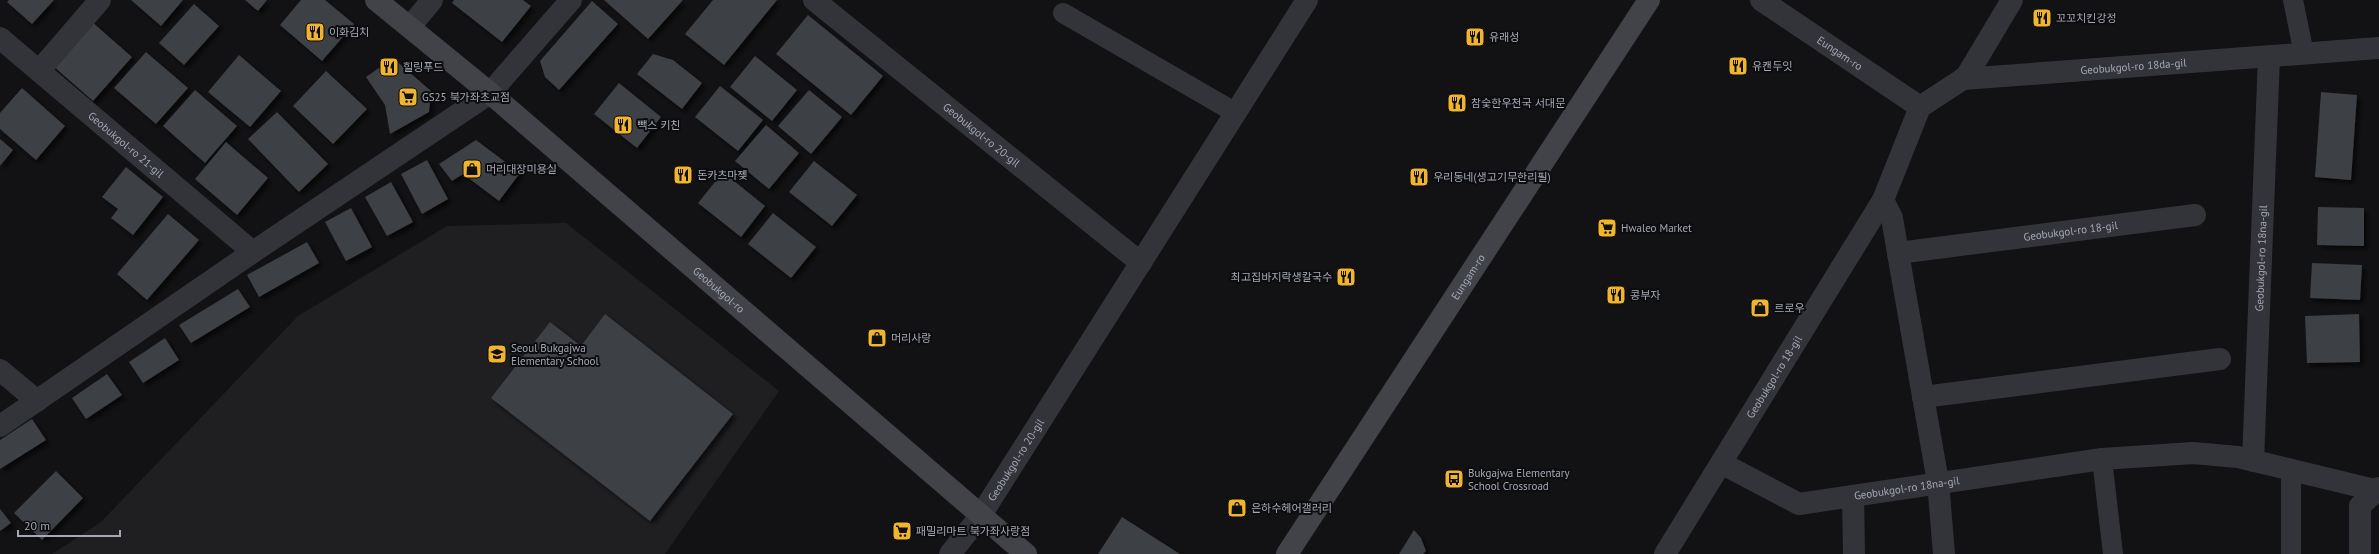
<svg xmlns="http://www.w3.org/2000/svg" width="2379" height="554" viewBox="0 0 2379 554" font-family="'PT Sans','Noto Sans KR',sans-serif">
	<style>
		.built { fill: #1f1e21 }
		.building { fill: #3e3f44; filter: url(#shadow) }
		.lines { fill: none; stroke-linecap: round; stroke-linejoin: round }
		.lane { stroke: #333439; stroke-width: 20 }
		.street { stroke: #333439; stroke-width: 22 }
		.secondary { stroke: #414349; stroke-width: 22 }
		.labels { text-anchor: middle; stroke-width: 4; stroke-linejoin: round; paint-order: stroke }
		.poi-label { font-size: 11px; fill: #a4a9b5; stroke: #0d0d0f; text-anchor: start }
		.street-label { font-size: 11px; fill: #a4a9b5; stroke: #0d0d0f }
	</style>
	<defs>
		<filter id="shadow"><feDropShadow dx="3.5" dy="3.5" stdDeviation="2" flood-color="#0009"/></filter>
	</defs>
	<rect width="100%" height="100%" fill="#121214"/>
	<path class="built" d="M566,223L779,391L665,554H52L101,522L298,316L447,226Z"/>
	<g class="building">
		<path d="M9,0H54L32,24L7,2Z"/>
		<path d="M131,0H183L161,26Z"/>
		<path d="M245,0H267L258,11Z"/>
		<path d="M301,0H325L354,24L322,61L280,25Z"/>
		<path d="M454,0H523L531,6L502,42L452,3Z"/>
		<path d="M604,0H683L648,39Z"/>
		<path d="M713,0H777L724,65L685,34Z"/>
		<path d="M592,1L618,24L559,90L545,77L540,61Z"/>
		<path d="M194,4L219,26L184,65L159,43Z"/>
		<path d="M808,15L883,76L851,115L776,54Z"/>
		<path d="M91,21L132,57L93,101L52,65Z"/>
		<path d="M146,52L188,88L156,124L114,88Z"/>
		<path d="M653,54L673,60L702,83L682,109L637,74Z"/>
		<path d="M239,55L281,91L250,127L208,92Z"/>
		<path d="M755,56L797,90L772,121L730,87Z"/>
		<path d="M393,58L431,91L429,112L390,134L385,105L366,77Z"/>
		<path d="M326,71L367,109L333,144L293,106Z"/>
		<path d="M619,83L661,117L637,148L594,114Z"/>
		<path d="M720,86L763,120L738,151L695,117Z"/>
		<path d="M22,88L65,126L36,160L0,129V113Z"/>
		<path d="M195,90L237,126L205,163L163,126Z"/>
		<path d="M809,90L842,117L811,154L778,126Z"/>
		<path d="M2321,92L2357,95L2351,180L2315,177Z"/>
		<path d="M277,112L328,164L299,192L248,139Z"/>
		<path d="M766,125L799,153L769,189L735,161Z"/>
		<path d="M0,139L13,150L0,166Z"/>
		<path d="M476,140L520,173L499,201L463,174L452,181L439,164Z"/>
		<path d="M226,142L268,178L237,215L195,179Z"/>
		<path d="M427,160L448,199L422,214L401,174Z"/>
		<path d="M814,161L857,195L832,226L789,192Z"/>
		<path d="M126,167L163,197L133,235L111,218L118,209L102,197Z"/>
		<path d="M723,172L765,206L741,237L698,203Z"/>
		<path d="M391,182L413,222L387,236L365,197Z"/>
		<path d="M2318,207L2364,208V246L2317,245Z"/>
		<path d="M351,208L372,247L346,261L325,222Z"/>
		<path d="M773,213L816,247L791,278L748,244Z"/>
		<path d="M168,214L199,240L147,300L117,274Z"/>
		<path d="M307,242L319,263L259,297L247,275Z"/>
		<path d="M2312,263L2362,265L2360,300L2310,298Z"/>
		<path d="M238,289L250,307L191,343L179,325Z"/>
		<path d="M605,314L733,414L650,521L491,398L550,322L581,346Z"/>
		<path d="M2359,314L2360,362L2307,363L2305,316Z"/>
		<path d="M165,338L179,360L143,383L129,362Z"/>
		<path d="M107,374L122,395L86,419L72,398Z"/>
		<path d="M32,419L46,440L0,469V440Z"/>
		<path d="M56,471L83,498L42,540L14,513Z"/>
		<path d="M0,509L11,523L0,531Z"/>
		<path d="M1122,517L1180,554H1098Z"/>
		<path d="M1414,530L1421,538L1426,551L1423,554H1399Z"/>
	</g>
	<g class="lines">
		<g class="lane">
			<path d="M2293,0L2304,54"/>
			<path d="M1063,13L1236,113"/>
			<path d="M2102,459L2113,554"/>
			<path d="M2291,554V471"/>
		</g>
		<g class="street">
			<path id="s1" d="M814,0L1141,263"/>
			<path id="s2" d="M1761,0L1920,107"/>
			<path d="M410,27L432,0"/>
			<path id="s3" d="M0,38L253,252"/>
			<path d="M39,71L100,0"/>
			<path id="s4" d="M1963,79L2379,48"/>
			<path d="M1883,200L1892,218L1898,253L1938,482L1944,554"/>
			<path id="s5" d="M1898,253L2195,215"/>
			<path d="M0,370L37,401"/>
			<path d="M1923,397L2220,359"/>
			<path d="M0,426L253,252L490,93L571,0"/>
			<path id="s6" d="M2253,461L2269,57"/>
			<path id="s7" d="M1721,463L1799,504L2102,459L2193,453L2238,457L2379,491"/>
			<path d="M1853,496L1854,554"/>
			<path id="s8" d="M950,554L981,515L1307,0"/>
			<path id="s9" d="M1665,554L1883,200L1920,107L1966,77L2012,0"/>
			<path d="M2360,554V506L2379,488"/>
		</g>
		<g class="secondary">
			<path id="s10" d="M376,0L490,93L1026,554"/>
			<path id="s11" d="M1287,554L1649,0"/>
		</g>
	</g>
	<defs>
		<symbol id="restaurant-square" viewBox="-11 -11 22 22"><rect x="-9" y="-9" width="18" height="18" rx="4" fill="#f1b52d" stroke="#0d0d0f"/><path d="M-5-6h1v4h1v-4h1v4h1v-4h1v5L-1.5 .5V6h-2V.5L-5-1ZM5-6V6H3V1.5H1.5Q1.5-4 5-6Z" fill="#111"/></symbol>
		<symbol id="supermarket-square" viewBox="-11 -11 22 22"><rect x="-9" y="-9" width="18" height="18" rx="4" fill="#f1b52d" stroke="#0d0d0f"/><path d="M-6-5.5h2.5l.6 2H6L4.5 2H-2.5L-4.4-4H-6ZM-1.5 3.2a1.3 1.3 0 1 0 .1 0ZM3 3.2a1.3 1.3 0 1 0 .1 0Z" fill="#111"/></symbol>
		<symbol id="shop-square" viewBox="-11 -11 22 22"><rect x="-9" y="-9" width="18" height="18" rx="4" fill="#f1b52d" stroke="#0d0d0f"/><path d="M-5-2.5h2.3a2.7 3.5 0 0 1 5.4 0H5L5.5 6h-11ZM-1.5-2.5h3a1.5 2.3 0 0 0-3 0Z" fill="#111"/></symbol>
		<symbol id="school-square" viewBox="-11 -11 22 22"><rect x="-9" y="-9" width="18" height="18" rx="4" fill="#f1b52d" stroke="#0d0d0f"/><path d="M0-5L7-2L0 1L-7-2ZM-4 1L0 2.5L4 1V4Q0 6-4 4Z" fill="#111"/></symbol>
		<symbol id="bus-square" viewBox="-11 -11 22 22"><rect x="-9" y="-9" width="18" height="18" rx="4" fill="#f1b52d" stroke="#0d0d0f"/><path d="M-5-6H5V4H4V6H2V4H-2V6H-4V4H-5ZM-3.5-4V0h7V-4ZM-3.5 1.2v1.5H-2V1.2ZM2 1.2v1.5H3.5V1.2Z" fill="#111"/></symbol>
	</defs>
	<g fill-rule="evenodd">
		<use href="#restaurant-square" x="2031" y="7" width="22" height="22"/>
		<use href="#restaurant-square" x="304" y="21" width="22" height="22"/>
		<use href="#restaurant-square" x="1464" y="26" width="22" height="22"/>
		<use href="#restaurant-square" x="1727" y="55" width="22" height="22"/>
		<use href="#restaurant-square" x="378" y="56" width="22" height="22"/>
		<use href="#supermarket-square" x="397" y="86" width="22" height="22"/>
		<use href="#restaurant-square" x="1446" y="92" width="22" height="22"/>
		<use href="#restaurant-square" x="612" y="114" width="22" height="22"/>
		<use href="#shop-square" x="461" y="158" width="22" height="22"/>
		<use href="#restaurant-square" x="672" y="164" width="22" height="22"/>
		<use href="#restaurant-square" x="1408" y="166" width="22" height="22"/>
		<use href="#supermarket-square" x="1596" y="217" width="22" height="22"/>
		<use href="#restaurant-square" x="1335" y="266" width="22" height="22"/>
		<use href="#restaurant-square" x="1605" y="284" width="22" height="22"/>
		<use href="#shop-square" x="1749" y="297" width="22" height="22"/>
		<use href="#shop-square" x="866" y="327" width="22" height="22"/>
		<use href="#school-square" x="486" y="343" width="22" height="22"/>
		<use href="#bus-square" x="1443" y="468" width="22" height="22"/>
		<use href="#shop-square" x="1226" y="497" width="22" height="22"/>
		<use href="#supermarket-square" x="891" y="520" width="22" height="22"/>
	</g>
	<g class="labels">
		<g class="poi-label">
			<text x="2056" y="22">꼬꼬치킨강정</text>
			<text x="329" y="36">이화김치</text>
			<text x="1489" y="41">유래성</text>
			<text x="1752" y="70">유캔두잇</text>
			<text x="403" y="71">힐링푸드</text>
			<text x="422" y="101">GS25 북가좌초교점</text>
			<text x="1471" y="107">참숯한우천국 서대문</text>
			<text x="637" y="129">빽스 키친</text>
			<text x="486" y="173">머리대장미용실</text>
			<text x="697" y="179">돈카츠마졪</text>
			<text x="1433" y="181">우리동네(생고기무한리필)</text>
			<text x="1621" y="232">Hwaleo Market</text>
			<text x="1332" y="281" text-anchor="end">최고집바지락생칼국수</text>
			<text x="1630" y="299">콩부자</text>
			<text x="1774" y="312">르로우</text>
			<text x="891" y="342">머리사랑</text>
			<text x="511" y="352">Seoul Bukgajwa<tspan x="511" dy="13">Elementary School</tspan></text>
			<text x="1468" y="477">Bukgajwa Elementary<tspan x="1468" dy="13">School Crossroad</tspan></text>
			<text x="1251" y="512">은하수헤어갤러리</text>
			<text x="916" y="535">패밀리마트 북가좌사랑점</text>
		</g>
		<g class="street-label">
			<text dy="4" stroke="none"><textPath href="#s2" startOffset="95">Eungam-ro</textPath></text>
			<text dy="4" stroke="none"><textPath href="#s4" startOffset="171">Geobukgol-ro 18da-gil</textPath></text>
			<text dy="4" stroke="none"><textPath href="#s1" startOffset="215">Geobukgol-ro 20-gil</textPath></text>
			<text dy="4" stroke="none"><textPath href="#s3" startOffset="165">Geobukgol-ro 21-gil</textPath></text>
			<text dy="4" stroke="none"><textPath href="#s5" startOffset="174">Geobukgol-ro 18-gil</textPath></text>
			<text dy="4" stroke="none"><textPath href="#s6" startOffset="203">Geobukgol-ro 18na-gil</textPath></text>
			<text dy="4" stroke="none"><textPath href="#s11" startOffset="331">Eungam-ro</textPath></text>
			<text dy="4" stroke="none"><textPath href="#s10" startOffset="449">Geobukgol-ro</textPath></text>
			<text dy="4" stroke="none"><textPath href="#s9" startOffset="208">Geobukgol-ro 18-gil</textPath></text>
			<text dy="4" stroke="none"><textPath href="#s8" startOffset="115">Geobukgol-ro 20-gil</textPath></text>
			<text dy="4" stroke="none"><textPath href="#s7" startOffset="197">Geobukgol-ro 18na-gil</textPath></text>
		</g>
	</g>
	<path d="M18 530v6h102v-6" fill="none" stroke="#a4a9b5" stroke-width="2"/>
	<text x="24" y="530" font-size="12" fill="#a4a9b5" stroke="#0d0d0f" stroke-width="3" paint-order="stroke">20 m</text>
</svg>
